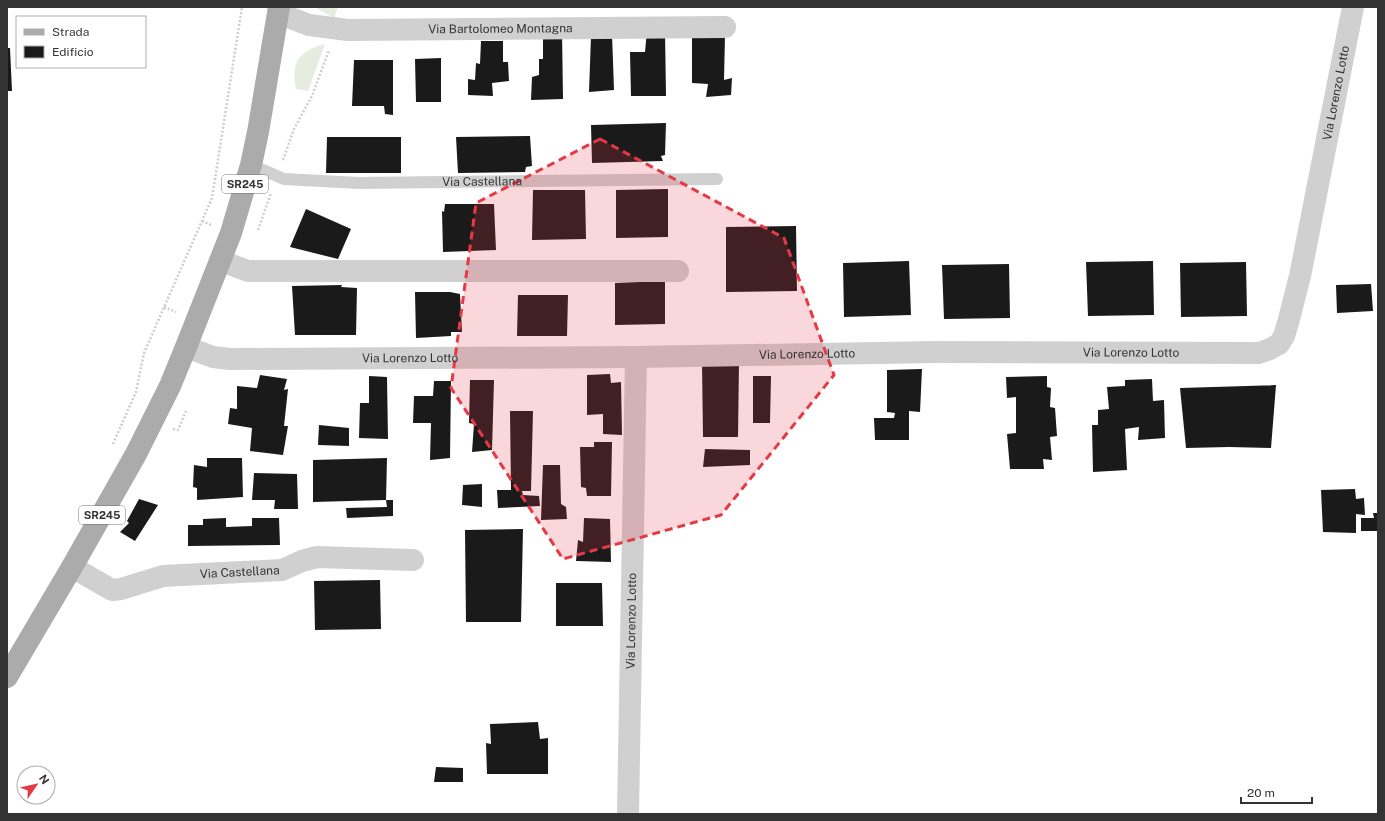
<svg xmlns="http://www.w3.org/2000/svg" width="1385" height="821" viewBox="0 0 1385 821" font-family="'Public Sans',sans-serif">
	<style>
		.green { fill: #e6ecdf }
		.building { fill: #1a1a1a }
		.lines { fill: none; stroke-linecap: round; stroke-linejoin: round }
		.path { stroke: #cdcdcd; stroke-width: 2.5; stroke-dasharray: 2 2; stroke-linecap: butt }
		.service { stroke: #d0d0d0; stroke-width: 12 }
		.minor { stroke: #d0d0d0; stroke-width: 22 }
		.primary { stroke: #ababab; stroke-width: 22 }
		.marked { fill: #e63946; fill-opacity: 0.2; stroke: #e63946; stroke-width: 3; stroke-dasharray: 8 5; stroke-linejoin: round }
		.labels { text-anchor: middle; stroke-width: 4; stroke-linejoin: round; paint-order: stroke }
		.shield { fill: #fff; stroke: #707070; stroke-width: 1 }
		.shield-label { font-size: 11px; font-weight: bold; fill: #333 }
		.street-label { font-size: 12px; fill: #333; stroke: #fff }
	</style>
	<rect width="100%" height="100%" fill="#fff"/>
	<g class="green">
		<path d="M314,7H338L334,18Z"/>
		<path d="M325,44L308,91L296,89C290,61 300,51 325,44Z"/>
	</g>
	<g class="building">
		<path d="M647,30L665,31L666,96H631L630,52H645Z"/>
		<path d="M562,31L563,99L531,100L532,77L539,75V59H543V32Z"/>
		<path d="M612,34L614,90L589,92L591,36Z"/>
		<path d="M692,35H725L724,80L732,78L731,95L706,97L708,84L692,83Z"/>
		<path d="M481,41H503V62H508L509,81L492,83L493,96L468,95V79L475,80L476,63L480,64Z"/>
		<path d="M7,48H10L12,91H7Z"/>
		<path d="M441,58V102H416L415,59Z"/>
		<path d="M354,60H393V115L385,114L384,106H352Z"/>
		<path d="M666,123L665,155L661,156L663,161L592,163L591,125Z"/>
		<path d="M530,136L532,166L526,167L525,172L458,173L456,137Z"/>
		<path d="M327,137H401V173H326Z"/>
		<path d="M668,189V237L616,238V190Z"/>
		<path d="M533,190H585L586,239L532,240Z"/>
		<path d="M445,204H494L496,250L443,252L442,211L444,212Z"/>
		<path d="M306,209L351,229L338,259L290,247Z"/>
		<path d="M796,226L797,291L726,292V227Z"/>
		<path d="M909,261L911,315L844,317L843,263Z"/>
		<path d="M1153,261L1154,315L1088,316L1086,262Z"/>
		<path d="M1246,262L1247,316L1181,317L1180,263Z"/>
		<path d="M1009,264L1010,318L944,319L942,265Z"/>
		<path d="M665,281V324L615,325V283Z"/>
		<path d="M1371,284L1373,311L1337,313L1336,285Z"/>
		<path d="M342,285L341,287L357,288L356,335H295L292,286Z"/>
		<path d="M415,292H450L460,294L462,332H451V336L416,338Z"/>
		<path d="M518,295H568L567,336H517Z"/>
		<path d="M702,362H739L738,437H703Z"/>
		<path d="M922,369L920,412L909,411V440H875L874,418H894L895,413L887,412V370Z"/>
		<path d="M610,374L611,383L621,382L622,435L603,434V414L587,415V375Z"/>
		<path d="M260,375L287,379L284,390L288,389L284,426H288L283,455L250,451L252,428L228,424L230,408L237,409V386L257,388Z"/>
		<path d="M369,376L387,377L388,439L359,438L360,403H369Z"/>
		<path d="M753,376H771L770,423H753Z"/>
		<path d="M1047,376V387L1051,388L1050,407L1055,408L1057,436L1050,437L1052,460L1043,459L1044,469H1010L1007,434L1016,433V397L1007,398L1006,377Z"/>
		<path d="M1152,379L1153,401L1164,400L1165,438L1138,440L1139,427L1125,429L1127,470L1093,472L1092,425H1098V410L1109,409L1107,387L1125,386V380Z"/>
		<path d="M470,380H494L492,450L472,452L474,424L469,423Z"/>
		<path d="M434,381H451L450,458L430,460L431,423H413L414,396H433Z"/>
		<path d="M1276,385L1271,448L1229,447L1186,448L1180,388Z"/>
		<path d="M510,411H533L531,491H522L523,495L539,496L540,506L498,508L497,490H511Z"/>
		<path d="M319,425L349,428V446L318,445Z"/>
		<path d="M594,442H612L611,496H587L586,488L581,487L580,447H594Z"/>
		<path d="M705,449L750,450V465L703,467Z"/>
		<path d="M207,458H242L243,497L197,500V488L193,487L194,465L207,467Z"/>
		<path d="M387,458L386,500L313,502V460Z"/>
		<path d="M543,465H560L561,504L566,507L567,519L541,520Z"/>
		<path d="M254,473L297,474L298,509H274L275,500H252Z"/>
		<path d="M482,484V507L462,505L463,485Z"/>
		<path d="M1355,489L1356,499L1364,498L1365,515L1356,514V533L1323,532L1321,490Z"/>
		<path d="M139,499L158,505L135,541L120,532L129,523L127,521Z"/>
		<path d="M386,500H393V516L347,518L346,508L387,507Z"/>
		<path d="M1373,513H1378V531H1361V518H1374Z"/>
		<path d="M226,518V527L252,526V518H279L280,545L188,546V525H203V519Z"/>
		<path d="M584,518L610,519L611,562L576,561L578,540L583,542Z"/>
		<path d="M523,529L521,622H466L465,530Z"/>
		<path d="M380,580L381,629L315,630L314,581Z"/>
		<path d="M556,583H602L603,626H556Z"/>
		<path d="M538,722L540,739L548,738V774H487L486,743L491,744L490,724Z"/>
		<path d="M436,767L463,768V782H434Z"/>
	</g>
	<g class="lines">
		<g class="path">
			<path d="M283,160L294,129L312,96L329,50"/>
			<path d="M202,221L211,225"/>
			<path d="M258,230L271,193"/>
			<path d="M164,307L176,312"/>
			<path d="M173,429L178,430L186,411"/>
			<path d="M113,444L136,392L144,353L212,198L242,7"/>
		</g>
		<path class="service" id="s1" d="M251,165L284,179L359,183L717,179"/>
		<g class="minor">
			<path id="s2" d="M278,13L309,25L348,30L725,27"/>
			<path d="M221,261L248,271H678"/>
			<path id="s3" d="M186,347L213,357L230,359L636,357L935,352L1259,353L1270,349L1279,344L1284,336L1288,323L1300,276L1353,7"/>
			<path id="s4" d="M72,567L112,590L121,589L163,576L282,570L302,561L317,557L413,560"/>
			<path id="s5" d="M628,814L636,357"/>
		</g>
		<path class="primary" d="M7,677L72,567L136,454L170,386L186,347L231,233L251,165L258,132L279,7"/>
	</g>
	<path class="marked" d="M600,139L784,238L834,375L721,515L563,559L451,388L476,203Z"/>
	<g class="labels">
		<g class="shield">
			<rect x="222" y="175" width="46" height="18" rx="3"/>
			<rect x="79" y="506" width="46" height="18" rx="3"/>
		</g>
		<g class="shield-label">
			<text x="245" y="188">SR245</text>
			<text x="102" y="519">SR245</text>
		</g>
		<g class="street-label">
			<text dy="4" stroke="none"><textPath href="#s2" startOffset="225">Via Bartolomeo Montagna</textPath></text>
			<text dy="4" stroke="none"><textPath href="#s3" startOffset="1355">Via Lorenzo Lotto</textPath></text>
			<text dy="4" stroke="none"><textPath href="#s1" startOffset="234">Via Castellana</textPath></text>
			<text dy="4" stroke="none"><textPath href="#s3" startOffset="947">Via Lorenzo Lotto</textPath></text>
			<text dy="4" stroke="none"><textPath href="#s3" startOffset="623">Via Lorenzo Lotto</textPath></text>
			<text dy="4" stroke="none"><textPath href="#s3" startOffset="226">Via Lorenzo Lotto</textPath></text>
			<text dy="4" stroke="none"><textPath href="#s4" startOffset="176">Via Castellana</textPath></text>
			<text dy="4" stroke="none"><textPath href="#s5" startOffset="193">Via Lorenzo Lotto</textPath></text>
		</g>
	</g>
	<rect width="1385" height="821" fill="none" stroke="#333333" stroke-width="16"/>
	<rect x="16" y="16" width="130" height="52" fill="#ffffff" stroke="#adadad"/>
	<rect x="24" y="29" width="20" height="6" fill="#ababab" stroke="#adadad"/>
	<text x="52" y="36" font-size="12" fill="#333333">Strada</text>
	<rect x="24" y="46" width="20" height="12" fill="#1a1a1a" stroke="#adadad"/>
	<text x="52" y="56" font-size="12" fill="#333333">Edificio</text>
	<g transform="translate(36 785) rotate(56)"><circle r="19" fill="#ffffff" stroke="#adadad"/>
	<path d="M0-3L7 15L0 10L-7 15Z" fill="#e63946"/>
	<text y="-6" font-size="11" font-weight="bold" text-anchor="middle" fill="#333333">N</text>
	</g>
	<path d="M1241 797v6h71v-6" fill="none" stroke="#333333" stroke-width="2"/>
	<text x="1247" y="797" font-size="12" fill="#333333" stroke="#ffffff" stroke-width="3" paint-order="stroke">20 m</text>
</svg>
